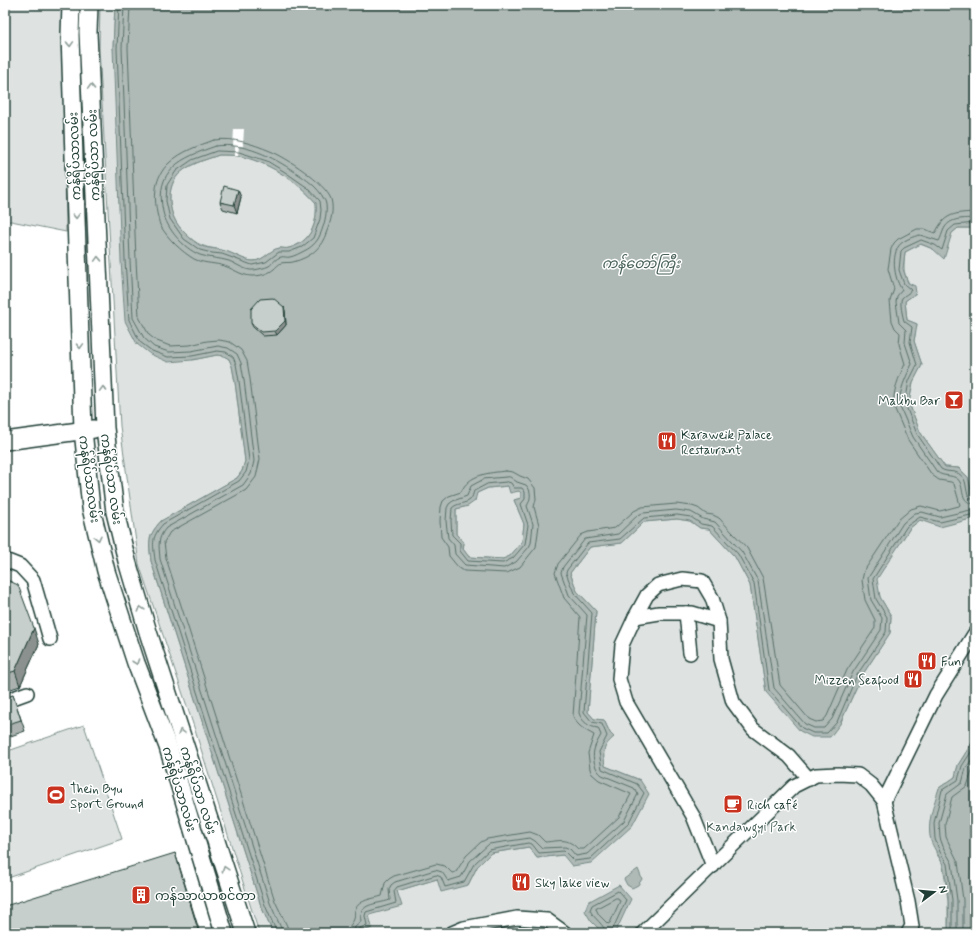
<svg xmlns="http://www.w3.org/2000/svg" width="980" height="938" viewBox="0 0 980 938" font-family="Mynerve,'Noto Sans Myanmar',sans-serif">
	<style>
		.green { fill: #dee3e2; stroke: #7e908b }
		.water { fill: #afbab7; stroke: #758883; fill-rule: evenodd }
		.pier { fill: #fff }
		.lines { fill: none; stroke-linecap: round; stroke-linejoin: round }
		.shore { stroke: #596f68; stroke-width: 1 }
		.minor-casing { stroke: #1f3d34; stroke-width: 16 }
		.major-casing { stroke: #1f3d34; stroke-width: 20 }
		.minor { stroke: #fff; stroke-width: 13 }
		.major { stroke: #fff; stroke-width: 17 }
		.wall { fill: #abb2af; stroke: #1f3d34 }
		.shaded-wall { fill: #8b918f; stroke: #1f3d34 }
		.building { fill: #c7cfcc; stroke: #1f3d34 }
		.oneway { stroke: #8f9e9a }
		.labels { text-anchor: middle; stroke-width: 3; stroke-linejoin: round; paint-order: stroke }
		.street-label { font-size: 13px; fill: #1f3d34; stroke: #fff }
		.poi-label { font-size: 13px; fill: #1f3d34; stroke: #fff; text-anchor: start }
		.park-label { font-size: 13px; fill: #455e57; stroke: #fff }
		.water-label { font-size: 14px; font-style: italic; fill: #4a625b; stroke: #fff }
	</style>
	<rect width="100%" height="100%" fill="#fff"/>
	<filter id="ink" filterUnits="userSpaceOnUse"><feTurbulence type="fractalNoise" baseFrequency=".025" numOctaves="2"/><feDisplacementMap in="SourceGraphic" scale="8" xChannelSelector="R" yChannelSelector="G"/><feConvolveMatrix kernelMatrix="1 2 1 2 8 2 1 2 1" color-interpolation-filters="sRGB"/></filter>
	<g filter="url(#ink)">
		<g class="green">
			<path d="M5,5H62L66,232L11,221L5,222Z"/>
			<path d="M100,5H115L113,48L192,360L217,355L224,356L229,359L232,366L235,382L245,461L242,471L237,478L161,521C147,537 149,541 151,561L261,906L273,933H259L194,727L139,564L120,426L99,48Z"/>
			<path d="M219,155C225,155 232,155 238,156C265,160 299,182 316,203C318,224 310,242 289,248C286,249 283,248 280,248C270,249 264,261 253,261C245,261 233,253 225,251C217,248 209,249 201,245C192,241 178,228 174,218C168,204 168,186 178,175C188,164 205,160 219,155Z"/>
			<path d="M975,226V496L972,494L968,477L959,468L945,467L920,432L909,403L913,382L922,365L914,341L917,324L907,320L905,301L916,293C903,276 903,272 905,252L920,244L933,249L958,228H972Z"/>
			<path d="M508,486L521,492V498L514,500L524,524L522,542L510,556L503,559L469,557L463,549L464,543L456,534V509L468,506L477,493L488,488Z"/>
			<path d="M975,518V738L958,765L955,777L939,788L936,853L943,864L948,901V933H357L372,928L368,915L397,891L437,879L468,885L477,867L491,853L529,847L537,858L563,855L640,780L605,766L603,753L610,733L604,720L594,719L588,712L596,611L577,591L570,573L590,547L622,543L644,522L677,519L690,521L700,528L709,529L735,557L750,585L766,692L840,724L861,677L890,633L891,616L880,597L876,579L910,528L920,520L940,526Z"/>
			<path d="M84,725L122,839L5,879V752Z"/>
		</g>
		<g class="water">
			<path d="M115,5H975V226L972,228H958L952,233L944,259L933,249L921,244L905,252L903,269L908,283L915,286L916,293L905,301L907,320L917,324L914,341L922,365L913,382L909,403L920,432L945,467L958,468L968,477L972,494L975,496V518L940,527L920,520L910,528L877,579L880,597L891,616L890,633L861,677L840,724L830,737H812L800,731L766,692L750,585L735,557L709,529L700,528L690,521L677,519L644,522L622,543L590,547L570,573L577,591L596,611L588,712L594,719L604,720L610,733L614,737C602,747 603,752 605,766L640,780L649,794L632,826L591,863L572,866L563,855L537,858L529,847L491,853L477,867L468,885L441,892L437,879L397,891L402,906L369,915L372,928L357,933H273L261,906L151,561C149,541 147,537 161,521L237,478L242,471L245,461L235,382L232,366L229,359L224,356L217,355L192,360L168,362L150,354L137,344L125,321L121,261L113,48ZM219,155C225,155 232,155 238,156C265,160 299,182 316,203C318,224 310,243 289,248C286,249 283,248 280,248C269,249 265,261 253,261C245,261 233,253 225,251C217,248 209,249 201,246C192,241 178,228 174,218C168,204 168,186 178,175C188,164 205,160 219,155ZM508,486L510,493L519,491L521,493V498L514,500L524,524L522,542L510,556L503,559L469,557L463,549L464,543L456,534V509L468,506L475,501L477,493L488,488Z"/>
			<path d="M975,738V933H948C949,911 949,887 943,866C941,857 934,850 931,841C926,824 934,804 939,788L955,777L958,765Z"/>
			<path d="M638,869L642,879L638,885L632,888L627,885L624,879Z"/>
			<path d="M619,885L631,899L617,929L613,933H603L591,921L585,911L588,902Z"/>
		</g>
		<path class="pier" d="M234,129H244L243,146H239L238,156H235V146H233Z"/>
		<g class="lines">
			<g class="shore">
				<path d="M119,5L117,48L125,260L129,320L140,342L152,351L168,357L192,356L217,351L226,352L233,357L236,364L239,381L249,460L246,472L239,481L163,524C151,538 153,542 155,560L265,905L277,933"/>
				<path d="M124,5L122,48L130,260L133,318L144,338L154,347L169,352L191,351L218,346L228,348L237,354L241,363L244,380L254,461L251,474L243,485L166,528C157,539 159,545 160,559L270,903L281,928L282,933"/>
				<path d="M130,5L128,48L136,260L139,317L149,335L157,341L170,346L190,345L207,341L219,340L230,342L241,350L247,361L250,379L260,459L256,477L246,490L170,532L164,542L166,558L275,901L287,926L288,933"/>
				<path d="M214,140C233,137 253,144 270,151C286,157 325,183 331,199C334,210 331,221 327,231C321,249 311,257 293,262C289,263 285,262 281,263C279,264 276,267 274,269C268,274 260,276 252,276C241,276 231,267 221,265C212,263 202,263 194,259C181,251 168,239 160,225C159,222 158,217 157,213C154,196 154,177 169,163C182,151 198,146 214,140Z"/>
				<path d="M216,146C244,142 273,157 295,172C306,179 318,187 324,199C330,208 323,230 318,239C315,244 309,249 304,251C300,253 295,256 290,257C287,258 284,256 281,257C276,258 273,263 269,266C265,268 259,269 254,270C245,271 237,264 229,261C219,258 209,258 200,255C183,248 167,229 163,212C154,169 181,158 216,146Z"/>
				<path d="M217,151L239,152L267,161L285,172L308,188L320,201L321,210L320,219L313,238L302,247L289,252H279L266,262L252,265L222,254L212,253L200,250L184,239L170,219L166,201L167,185L176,171L192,160Z"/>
				<path d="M975,218C964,219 950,217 944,229C942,233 941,238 939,241L920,235C914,236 901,241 898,247C891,259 895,280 902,290L897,296L896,302L899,323L906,330L905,343L912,364C906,377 898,392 900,407L913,437L937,472C944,478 955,473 960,482C964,492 961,503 975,504"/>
				<path d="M975,223L955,225L948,231L942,250L935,245L921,240L904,248L901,251L899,270L904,284L911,290C909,294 904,295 902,298C899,302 903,317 904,321L912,327L910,342L917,365L909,381L905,404L917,434L941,469C949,474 957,468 964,479C968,486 964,498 975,499"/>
				<path d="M506,471L513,472L520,476L528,479L535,488L536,499L534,507L539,525L536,547L520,567L507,573L464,571L458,567L449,556L448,547L441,537L440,521L441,507L443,501L449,496L461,492C469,474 488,473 506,471Z"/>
				<path d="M510,477L517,482L526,485C532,491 531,499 527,506L533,524L531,543L529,547L516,562L504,568L465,565L455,554L454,545L448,538L446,521L447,508L449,504L453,501L467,496L471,486L484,479Z"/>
				<path d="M508,482L511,483L514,488H522L525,492V499L521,504L528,525L525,544L513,558L503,563L468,561L460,551V543L452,535L451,521L452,508C457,503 465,504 470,500C473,497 473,493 474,491L487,484Z"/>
				<path d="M616,898H618L620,901L610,923L608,924L599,915L596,909Z"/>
				<path d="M348,933C348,925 352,925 354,919C355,916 354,913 355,910C359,899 373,899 382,896L385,883L389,879L394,876L436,864L445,866L452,873L456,872L466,856L481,842L487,839L530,832L538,835L545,842C560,841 567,837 578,849H584L619,817L631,794L599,780L592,774L590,769L588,753L594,735C585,730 577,726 573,716L580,617L564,598L555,573L558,564L581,535L588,532L615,528L634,511L642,507L676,504L692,506L698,508L706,514L713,515L719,518L747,548L763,578L780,685L809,719L816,722L823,721L827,716L847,670L875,628V620L865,600L862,580L864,571L898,520L911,509L921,506L940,511L959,506L960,505L954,484L951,482L939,480L932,475L908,440L894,407C892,392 899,377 905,364L899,344L900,333L895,328L892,321L890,301L894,289L888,269L891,249L894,243L898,239L917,229H924L935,233C937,231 938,227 940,225C948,212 962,213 975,212"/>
				<path d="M354,933L355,927L361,922C358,902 376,905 390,900L389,889L391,885L395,882L435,870L442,872L448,881L461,877L470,861L489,844L530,838L535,841L542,848L565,847L570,849L576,856L587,854L624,821L638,794L634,788L602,775C595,770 592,758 594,750C595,745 599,739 601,735L598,728C589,727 582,722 579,713L587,615L569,595L561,573L563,567L585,539L618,534L638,515L643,513L676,510L691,512L703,519L715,522L742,552L758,581L774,688L805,724L814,728H824L832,719L853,672L881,630L882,618L871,600L868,578L903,523L915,513L922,512L940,517L975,509"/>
				<path d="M359,933L360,928L367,925L365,916L366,912L396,903L394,891L397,887L436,875L441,877L445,887L464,882L474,864L489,850L528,843L532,844L539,853L564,851L574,861L590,859L628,824L644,793L637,784L602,769L599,752L607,736L602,724L592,722L584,712L592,613L574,593L566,573L567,570L588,543L620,539L644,518L677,515L691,517L701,524L712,526L738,554L754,583L769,690L802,728L813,733H827L837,722L857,675L886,632L887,617L876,599L873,579L907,526L920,517L940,522L975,514"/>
				<path d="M606,933C605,925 593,918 590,910L592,905L618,891L626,900L611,933"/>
				<path d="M952,933V900L947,864L940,852L935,839L934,823L942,790L958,780L962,766L975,746"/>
				<path d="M957,933V900L952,863L944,849L940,838L939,823L947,794L962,783L966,768L975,755"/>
				<path d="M963,933V900L958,862L946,837L945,824L952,797L967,786L972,771L975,766"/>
			</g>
			<defs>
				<g id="minor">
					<path d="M5,560L20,566L33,580L50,639"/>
					<path d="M686,613L690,653"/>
					<path d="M635,617L659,613H692L719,621"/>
					<path d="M5,701L27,693"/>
					<path d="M884,801L936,695L975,633"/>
					<path d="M713,866L693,816L626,702L619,679L622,645L635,617L647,595L658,585L682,579L702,581L712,598L719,621L721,659L733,702L753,729L789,756L809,779"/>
					<path d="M452,933L464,928L517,918L547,920L565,933"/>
					<path d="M643,933L794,786L816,775L838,774L858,775L871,785L884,801L908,901L912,926L908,933"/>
				</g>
				<g id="major">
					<path d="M71,5L70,35L83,430L91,508L106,571L136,663L168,747L224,933"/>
					<path d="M89,5L88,32L105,428L115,512L127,561L148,632L246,933"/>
					<path d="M5,441L94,429"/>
				</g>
			</defs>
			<use href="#minor" class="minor-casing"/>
			<use href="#major" class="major-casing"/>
			<use href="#minor" class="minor"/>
			<use href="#major" class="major"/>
		</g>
		<g class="wall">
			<path d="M241,197L237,213L223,209L220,202Z"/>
			<path d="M284,307L285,311L286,325L277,335L263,336L253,327L251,323Z"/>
			<path d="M5,579L39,644L20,686L5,691Z"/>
			<path d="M13,695L25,731L5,738V698Z"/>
		</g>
		<g class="shaded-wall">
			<path d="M238,190L241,197L237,213L234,205Z"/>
			<path d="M284,307L285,311L286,325L277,335L275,331Z"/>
			<path d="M34,628L39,644L20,686L15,671Z"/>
			<path d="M175,853L180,868L200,933H199Z"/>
		</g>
		<g class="building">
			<path d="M224,186L238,190L234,205L220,202Z"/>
			<path d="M273,298L284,307L285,321L275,331L262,332L251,323V309L260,299Z"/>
			<path d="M5,579L18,585L34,628L15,671L5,674Z"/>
			<path d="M13,695L21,720L5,725V698Z"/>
			<path d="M175,853L199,933H5V906Z"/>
		</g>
		<defs><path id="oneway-chevron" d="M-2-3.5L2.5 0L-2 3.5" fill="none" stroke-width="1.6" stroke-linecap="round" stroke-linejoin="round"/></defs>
		<g class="oneway">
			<use href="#oneway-chevron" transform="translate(70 44) rotate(88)"/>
			<use href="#oneway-chevron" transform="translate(91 87) rotate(-92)"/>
			<use href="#oneway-chevron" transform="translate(76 216) rotate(88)"/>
			<use href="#oneway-chevron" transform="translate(98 259) rotate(-92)"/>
			<use href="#oneway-chevron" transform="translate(80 346) rotate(88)"/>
			<use href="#oneway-chevron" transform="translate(103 389) rotate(-92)"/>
			<use href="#oneway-chevron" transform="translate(98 538) rotate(77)"/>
			<use href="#oneway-chevron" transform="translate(141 609) rotate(-107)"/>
			<use href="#oneway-chevron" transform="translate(136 662) rotate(71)"/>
			<use href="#oneway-chevron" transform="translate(181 732) rotate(-108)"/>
			<use href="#oneway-chevron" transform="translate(225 869) rotate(-108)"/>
		</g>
	</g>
	<defs>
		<symbol id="bar-square" viewBox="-11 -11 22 22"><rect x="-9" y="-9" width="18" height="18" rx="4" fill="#c8321e" stroke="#fff"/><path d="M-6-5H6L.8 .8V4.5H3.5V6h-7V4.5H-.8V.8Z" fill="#fff"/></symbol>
		<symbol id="restaurant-square" viewBox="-11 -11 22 22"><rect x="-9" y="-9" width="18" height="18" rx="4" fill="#c8321e" stroke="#fff"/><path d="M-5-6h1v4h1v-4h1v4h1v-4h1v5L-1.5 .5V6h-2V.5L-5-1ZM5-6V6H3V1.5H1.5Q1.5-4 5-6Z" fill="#fff"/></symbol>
		<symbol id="stadium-square" viewBox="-11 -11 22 22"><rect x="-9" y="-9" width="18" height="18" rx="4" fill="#c8321e" stroke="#fff"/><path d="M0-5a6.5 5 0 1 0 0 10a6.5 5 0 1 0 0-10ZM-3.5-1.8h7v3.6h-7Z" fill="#fff"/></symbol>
		<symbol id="cafe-square" viewBox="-11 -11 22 22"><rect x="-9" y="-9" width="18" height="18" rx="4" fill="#c8321e" stroke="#fff"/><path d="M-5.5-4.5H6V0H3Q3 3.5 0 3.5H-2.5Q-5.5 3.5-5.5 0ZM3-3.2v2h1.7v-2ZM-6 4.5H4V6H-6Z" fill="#fff"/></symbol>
		<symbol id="building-square" viewBox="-11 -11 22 22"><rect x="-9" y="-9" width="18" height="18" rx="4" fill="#c8321e" stroke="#fff"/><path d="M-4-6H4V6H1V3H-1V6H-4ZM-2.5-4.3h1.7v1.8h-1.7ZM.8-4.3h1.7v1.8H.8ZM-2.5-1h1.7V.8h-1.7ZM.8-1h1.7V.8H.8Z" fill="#fff"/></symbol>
	</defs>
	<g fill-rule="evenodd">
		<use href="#bar-square" x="943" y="389" width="22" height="22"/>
		<use href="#restaurant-square" x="656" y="430" width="22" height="22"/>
		<use href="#restaurant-square" x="916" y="650" width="22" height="22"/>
		<use href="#restaurant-square" x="902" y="668" width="22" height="22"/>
		<use href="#stadium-square" x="45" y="784" width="22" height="22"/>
		<use href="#cafe-square" x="722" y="793" width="22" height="22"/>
		<use href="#restaurant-square" x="510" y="871" width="22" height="22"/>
		<use href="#building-square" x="130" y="884" width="22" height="22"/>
	</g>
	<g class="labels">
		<g class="street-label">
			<text transform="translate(93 155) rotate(-92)" y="5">ကန်ရိပ်သာ လမ်း</text>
			<text transform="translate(74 156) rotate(-92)" y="5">ကန်ရိပ်သာလမ်း</text>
			<text transform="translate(90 479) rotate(82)" y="5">ကန်ရိပ်သာလမ်း</text>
			<text transform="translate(112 479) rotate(82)" y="5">ကန်ရိပ်သာ လမ်း</text>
			<text transform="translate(180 789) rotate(73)" y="5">ကန်ရိပ်သာလမ်း</text>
			<text transform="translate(199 790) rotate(72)" y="5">ကန်ရိပ်သာ လမ်း</text>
		</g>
		<g class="poi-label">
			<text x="940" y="405" text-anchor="end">Malibu Bar</text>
			<text x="681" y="439">Karaweik Palace<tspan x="681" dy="15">Restaurant</tspan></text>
			<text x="941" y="666">Fun</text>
			<text x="899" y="684" text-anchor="end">Mizzen Seafood</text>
			<text x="70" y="793">Thein Byu<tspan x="70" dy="15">Sport Ground</tspan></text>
			<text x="747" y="809">Rich café</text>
			<text x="535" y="887">Sky lake view</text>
			<text x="155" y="900">ကန်သာယာစင်တာ</text>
		</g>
		<g class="park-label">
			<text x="751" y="831">Kandawgyi Park</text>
		</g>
		<g class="water-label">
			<text x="641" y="268">ကန်တော်ကြီး</text>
		</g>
	</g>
	<rect width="980" height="938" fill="none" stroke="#fff" stroke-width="20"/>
	<rect x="10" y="10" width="960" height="918" fill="none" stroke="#1f3d34" stroke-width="1.5" filter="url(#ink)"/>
	<g transform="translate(934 892) rotate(74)" stroke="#ffffff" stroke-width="3" paint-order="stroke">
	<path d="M0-3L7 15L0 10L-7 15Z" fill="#1f3d34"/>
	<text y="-6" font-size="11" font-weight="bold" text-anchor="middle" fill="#1f3d34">N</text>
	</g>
</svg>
